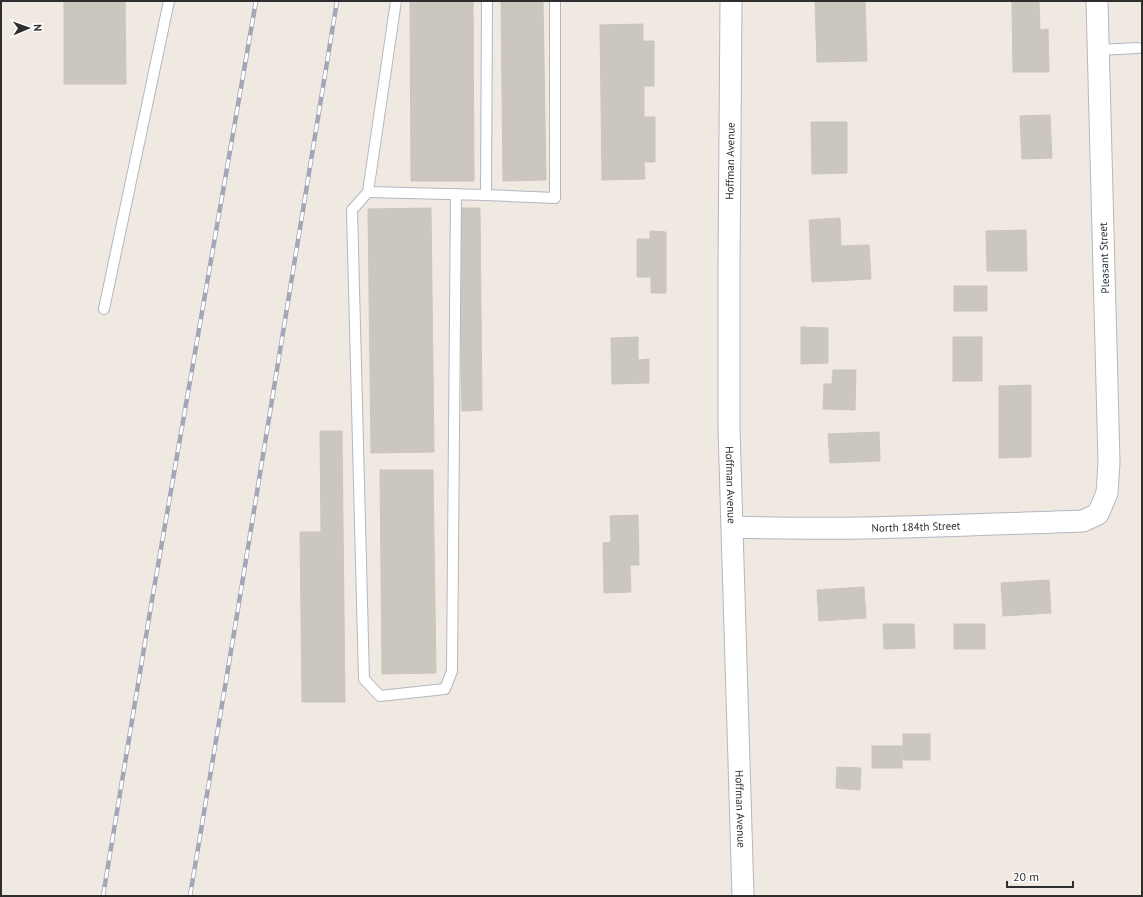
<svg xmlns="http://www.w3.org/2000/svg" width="1143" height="897" viewBox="0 0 1143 897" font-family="'PT Sans',sans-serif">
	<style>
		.building { fill: #cbc7bf; stroke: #cbc5ba }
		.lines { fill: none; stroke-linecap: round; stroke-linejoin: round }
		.service-casing { stroke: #b4b7c1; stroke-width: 12 }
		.minor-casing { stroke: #b4b7c1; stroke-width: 23 }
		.service { stroke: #fff; stroke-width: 10 }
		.minor { stroke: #fff; stroke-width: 21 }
		.rail-casing { stroke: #a3a6b8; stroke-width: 4.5 }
		.rail { stroke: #fff; stroke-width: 3; stroke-dasharray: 9; stroke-linecap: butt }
		.labels { text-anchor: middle; stroke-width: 3; stroke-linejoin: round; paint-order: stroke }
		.street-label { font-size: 11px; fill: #2e2e2e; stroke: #fff }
	</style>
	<rect width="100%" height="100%" fill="#efe9e1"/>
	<g class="building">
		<path d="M64,1H125L126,84H64Z"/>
		<path d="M410,1H473L474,181H411Z"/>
		<path d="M501,1H543L546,180L503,181Z"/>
		<path d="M815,1H865L867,61L817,62Z"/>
		<path d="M1012,1H1039L1040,30L1048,29L1049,72H1013Z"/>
		<path d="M643,24V41H654V86H644V117H655V162H644L645,179L602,180L600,25Z"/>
		<path d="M1050,115L1052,158L1022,159L1020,116Z"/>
		<path d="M811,122H847V173L812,174Z"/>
		<path d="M431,208L434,452L371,453L368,209Z"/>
		<path d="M459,208H480L482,410L462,411Z"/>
		<path d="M840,218L841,246L869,245L871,279L812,282L809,220Z"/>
		<path d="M1026,230L1027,271H987L986,231Z"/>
		<path d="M650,231L666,232V293H651V277H637V239H650Z"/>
		<rect x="954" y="286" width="33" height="25"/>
		<path d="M801,327L828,328V363L801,364Z"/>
		<path d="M638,337V360L649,359V383L612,384L611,338Z"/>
		<rect x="953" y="337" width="29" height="44"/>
		<path d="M833,370H856L855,410L823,409L824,384H832Z"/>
		<path d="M1031,385V457L999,458V386Z"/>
		<path d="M320,431H342L345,702H302L300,532H321Z"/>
		<path d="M879,432L880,461L830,463L828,434Z"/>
		<path d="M380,470H433L436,673L382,674Z"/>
		<path d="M638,515L639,565H630L631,592L604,593L603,543L611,542L610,516Z"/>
		<path d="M1049,580L1051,613L1003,616L1001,583Z"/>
		<path d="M864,587L866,618L819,621L817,590Z"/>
		<path d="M883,624H914L915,648L884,649Z"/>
		<rect x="954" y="624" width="31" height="25"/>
		<rect x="903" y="734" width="27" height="26"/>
		<rect x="872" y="746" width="30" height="22"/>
		<path d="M837,767L861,768L860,790L836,788Z"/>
	</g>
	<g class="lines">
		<defs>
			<g id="service">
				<path d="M396,1L368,192L486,195L555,198V1"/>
				<path d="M1098,50L1138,48"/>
				<path d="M368,192L352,210L364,679L380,696L445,689L452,671L456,194"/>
				<path d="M486,195L487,1"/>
				<path d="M104,309L169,1"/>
			</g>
			<g id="minor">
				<path id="s1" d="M731,1L729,270V428L743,896"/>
				<path id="s2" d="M732,527C849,531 966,525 1083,521L1098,514L1107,493L1109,462L1097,1"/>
			</g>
		</defs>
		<use href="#service" class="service-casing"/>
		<use href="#minor" class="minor-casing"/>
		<use href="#service" class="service"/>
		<use href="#minor" class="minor"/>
		<defs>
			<g id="rail">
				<path d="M103,896L152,600L256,1"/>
				<path d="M190,896L236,621L337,1"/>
			</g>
		</defs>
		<use href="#rail" class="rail-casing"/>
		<use href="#rail" class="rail"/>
	</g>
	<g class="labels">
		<g class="street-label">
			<text transform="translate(730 161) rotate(-89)" y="4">Hoffman Avenue</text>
			<text transform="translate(1104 258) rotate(-92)" y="4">Pleasant Street</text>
			<text dy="4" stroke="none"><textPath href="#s1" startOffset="484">Hoffman Avenue</textPath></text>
			<text dy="4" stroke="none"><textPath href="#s2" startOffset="184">North 184th Street</textPath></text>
			<text dy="4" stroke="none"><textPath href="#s1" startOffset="808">Hoffman Avenue</textPath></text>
		</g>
	</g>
	<rect width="1143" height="897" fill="none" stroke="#2e2e2e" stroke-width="4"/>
	<g transform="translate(28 28) rotate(88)" stroke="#ffffff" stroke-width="3" paint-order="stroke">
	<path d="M0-3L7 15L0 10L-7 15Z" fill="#2e2e2e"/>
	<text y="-6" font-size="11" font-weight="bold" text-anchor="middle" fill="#2e2e2e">N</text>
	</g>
	<path d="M1007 881v6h66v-6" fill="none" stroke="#2e2e2e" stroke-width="2"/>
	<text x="1013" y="881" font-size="12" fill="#2e2e2e" stroke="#ffffff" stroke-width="3" paint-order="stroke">20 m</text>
</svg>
